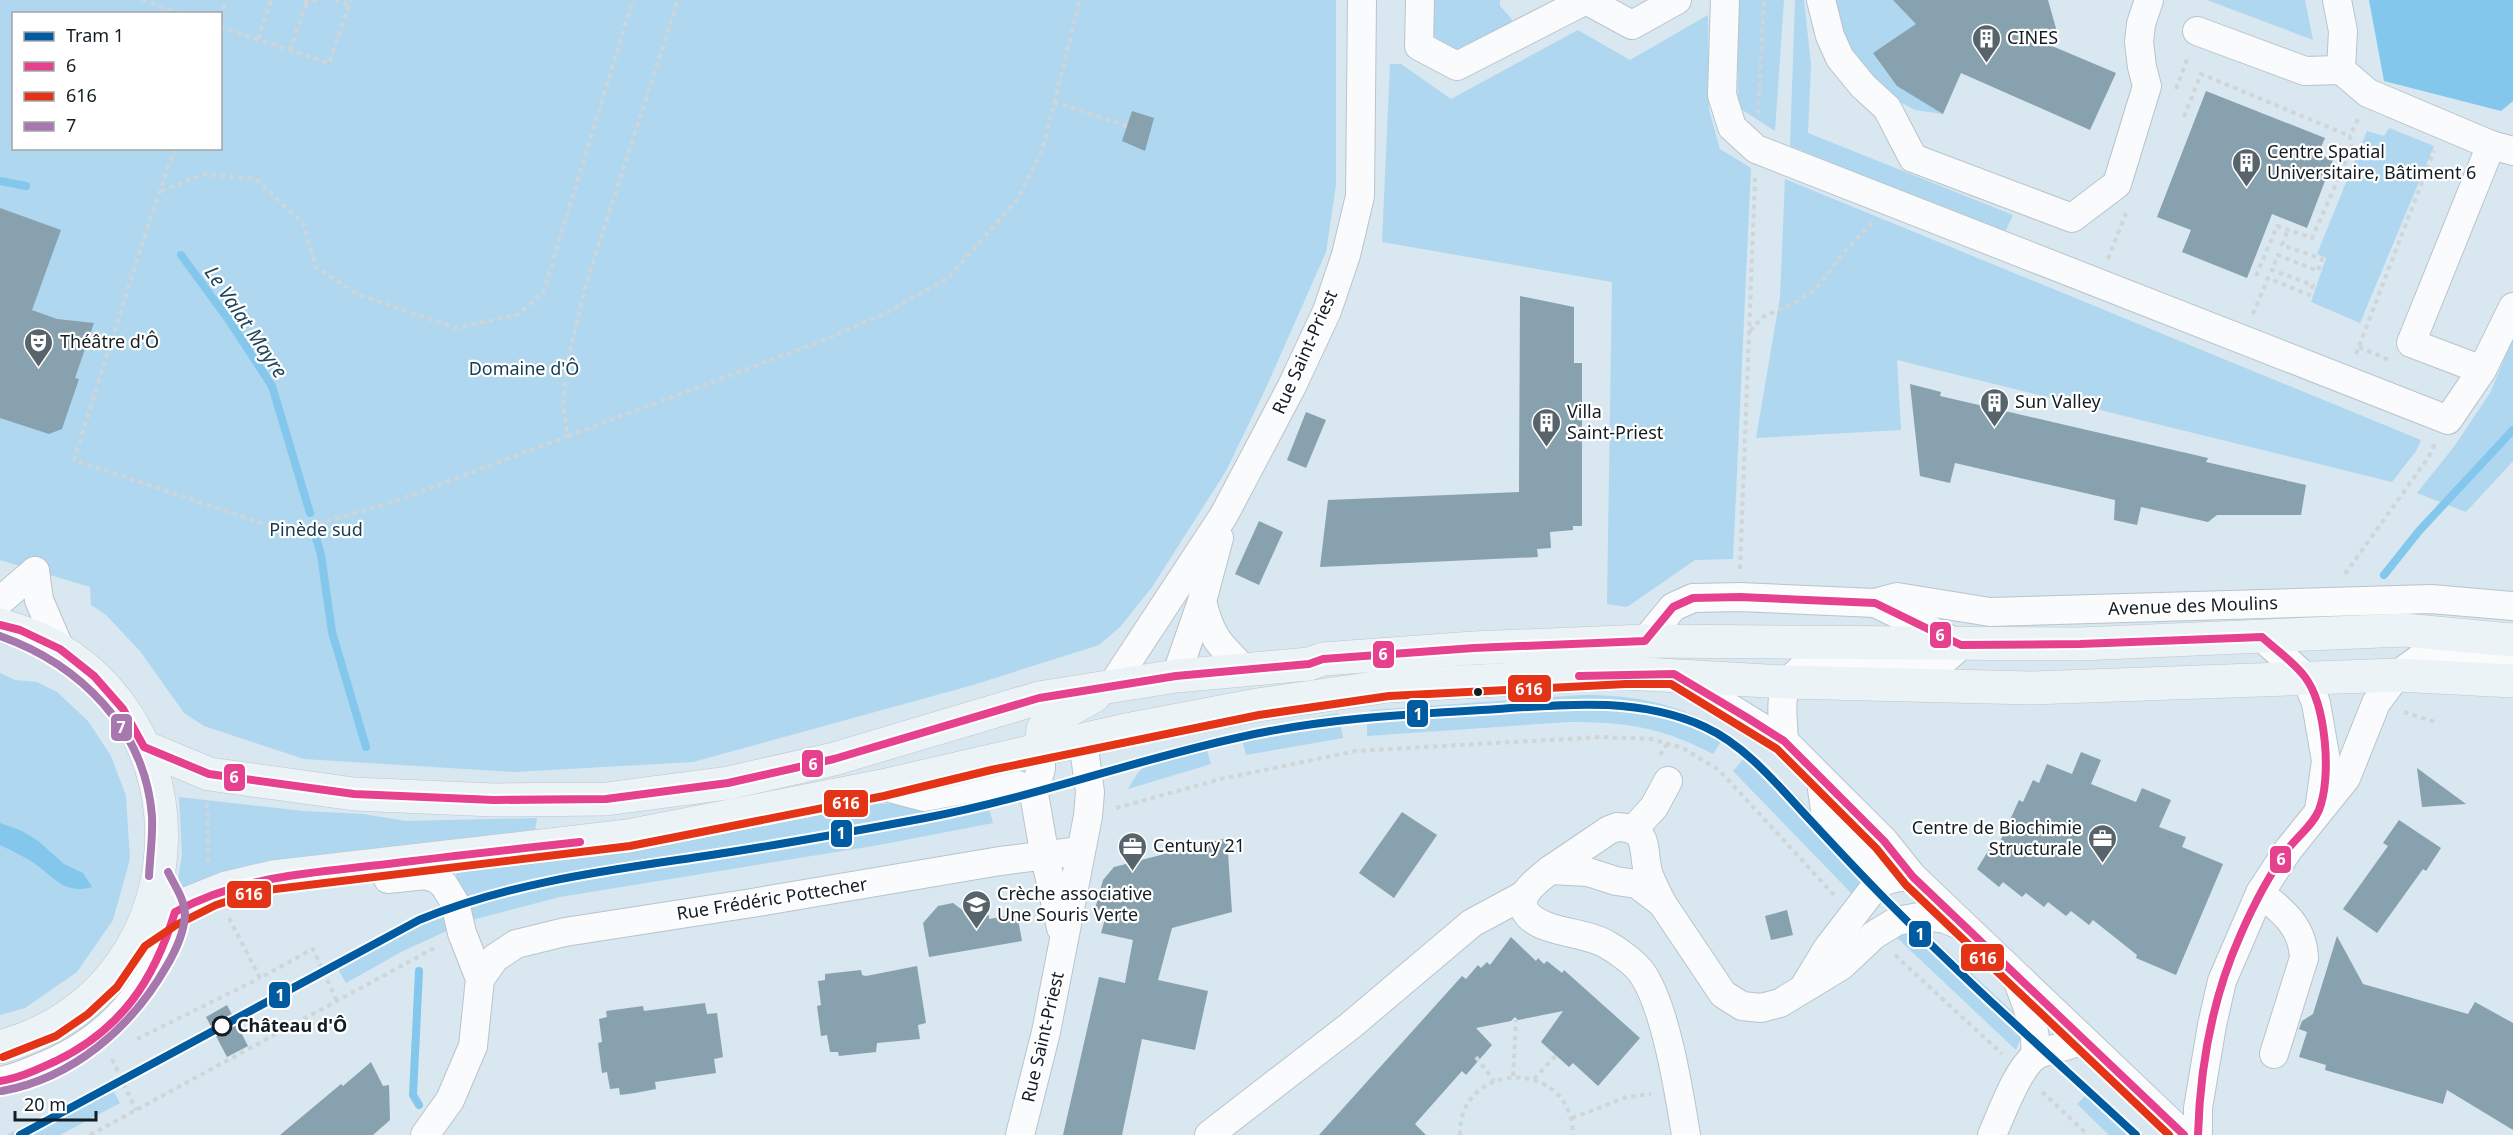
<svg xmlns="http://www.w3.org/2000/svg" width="2513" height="1135" viewBox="0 0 2513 1135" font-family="'Noto Sans',sans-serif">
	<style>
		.green { fill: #afd7ef; fill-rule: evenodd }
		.water { fill: #84c7ec }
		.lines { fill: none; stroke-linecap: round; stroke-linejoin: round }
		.stream { stroke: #84c7ec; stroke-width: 8 }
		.building { fill: #87a1ae }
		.minor-casing { stroke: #b9c4cb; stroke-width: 30 }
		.major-casing { stroke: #bdc5c9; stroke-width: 34 }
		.path { stroke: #d0d5d7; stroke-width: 4; stroke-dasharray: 4.5 4.5; stroke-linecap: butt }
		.minor { stroke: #f9fbfd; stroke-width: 28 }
		.major { stroke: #ecf3f7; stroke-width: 33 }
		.bus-1-casing { stroke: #fff; stroke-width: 12 }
		.bus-2-casing { stroke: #fff; stroke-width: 12 }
		.bus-3-casing { stroke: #fff; stroke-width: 12 }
		.bus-1 { stroke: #e6418e; stroke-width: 8 }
		.bus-2 { stroke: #e43417; stroke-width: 8 }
		.bus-3 { stroke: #a778ae; stroke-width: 8 }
		.tram-1-casing { stroke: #fff; stroke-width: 12 }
		.tram-1 { stroke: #005ba1; stroke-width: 8 }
		.bus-dot { fill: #131d23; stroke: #fff; stroke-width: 2 }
		.stop-dot { fill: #fff; stroke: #131d23; stroke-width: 3 }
		.labels { text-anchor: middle; stroke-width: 4.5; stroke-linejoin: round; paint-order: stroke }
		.poi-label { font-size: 18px; fill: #131d23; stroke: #fff; text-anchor: start }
		.street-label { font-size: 18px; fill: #131d23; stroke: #fff }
		.park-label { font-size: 18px; fill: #153b50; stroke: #fff }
		.stop-label { font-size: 18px; font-weight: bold; fill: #131d23; stroke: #fff; text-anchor: start }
		.water-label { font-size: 20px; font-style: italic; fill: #1f455a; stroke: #fff }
		.line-badge { stroke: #fff; stroke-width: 2 }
		.badge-label { font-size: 16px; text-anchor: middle; font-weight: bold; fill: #fff }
	</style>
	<rect width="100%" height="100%" fill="#d8e7f0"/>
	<g class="green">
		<path d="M0,0H1336V185L1326,252L1265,390L1226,471L1152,587L1121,626L1099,645L973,685L693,762L515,772L304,759L204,726L184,713L140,651L105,614L91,605L90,587L0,560ZM14,14H220V148H14Z"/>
		<path d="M1434,0H1500V6L1511,18L1513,24L1458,54L1430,33Z"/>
		<path d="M1740,0H1784L1775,131L1738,107V2Z"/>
		<path d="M1795,0H1804L1811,65L1808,133L2013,215L2005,232L1790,146Z"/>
		<path d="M1829,0H1951L1943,114L1915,110L1880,91L1851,56Z"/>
		<path d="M2207,0H2305L2313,40Z"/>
		<path d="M1708,15L1709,110L1720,149L1751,168L1733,559L1695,560L1627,607L1607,604L1612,282L1382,242L1390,64H1401L1451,99L1578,30L1630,60Z"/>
		<path d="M2389,128L2434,146L2360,323L2311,302L2326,258L2317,254L2367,131L2384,136Z"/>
		<path d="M1785,179L2421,440L2416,451L2392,482L1897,360L1901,430L1756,438L1780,297Z"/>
		<path d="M2513,338V461L2466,512L2417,493L2453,448L2490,393Z"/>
		<path d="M0,673L15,680L37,682L57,692L88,721L111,756L126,796L130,859L113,920L77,972L25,1008L0,1015Z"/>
		<path d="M1582,695C1637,695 1679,704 1727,732L1713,754C1660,727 1628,722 1569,722L1367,736V715L1371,710Z"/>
		<path d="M1338,713L1343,738L1246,755L1240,731Z"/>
		<path d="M1204,739L1211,764L1128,789L1137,774L1158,752Z"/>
		<path d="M1751,750L1802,801L1863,871L1864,878L1855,897L1733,771Z"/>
		<path d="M984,790L993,823L879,845L560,897L472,920L455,878L458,869L860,805L921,802Z"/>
		<path d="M179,797L303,811L363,814L406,821L537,818L535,831L176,892L182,855Z"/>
		<path d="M445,903L451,929L401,952L346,983L334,962L415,916Z"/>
		<path d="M1920,926L2023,1021L2022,1034L2016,1050L1893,934Z"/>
		<path d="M108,1081L120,1103L60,1135H7Z"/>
		<path d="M2093,1088L2143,1135H2109L2077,1104Z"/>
	</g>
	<g class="water">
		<path d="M2369,0H2513V101L2501,111L2384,81Z"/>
		<path d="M0,823L22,831L37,840L64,864L83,873L92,887C64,895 54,877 34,863C23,856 12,851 0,845Z"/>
	</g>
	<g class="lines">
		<g class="stream">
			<path d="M0,181L26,186"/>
			<path d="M181,255L228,319L272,386L310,513"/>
			<path d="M316,538L321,555L332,632L366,747"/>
			<path d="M2384,575L2419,531L2513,430"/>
			<path d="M419,971L413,1095L419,1105"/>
		</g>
	</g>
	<g class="building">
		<path d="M1893,0H2048L2057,32L2052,46L2116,73L2090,130L1961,73L1943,114L1897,86L1873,53L1916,24Z"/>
		<path d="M2206,91L2325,138L2318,154L2333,160L2307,228L2272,214L2247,278L2182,252L2191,230L2157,217Z"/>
		<path d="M1132,111L1154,118L1145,151L1122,141Z"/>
		<path d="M0,208L61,230L32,310L57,319L94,323L75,378L79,379L62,429L49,434L0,418Z"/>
		<path d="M1520,296L1574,307V363H1582V526H1573V530L1550,532L1551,548L1537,549L1538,557L1320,567L1328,500L1519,492Z"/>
		<path d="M1910,384L1941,392L1940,396L2208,458L2206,462L2306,485L2301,515H2217L2208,522L2141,507L2137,525L2114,520L2115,500L1955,463L1950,483L1920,476Z"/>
		<path d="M1306,412L1326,420L1306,468L1287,460Z"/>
		<path d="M1259,521L1283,532L1259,585L1235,574Z"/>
		<path d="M2081,752L2101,760L2091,784L2136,802L2142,788L2171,800L2159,827L2186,837L2182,847L2223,864L2176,975L2136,958L2137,955L2093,920L2089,925L2071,911L2066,916L2048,902L2044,907L2026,893L2022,897L2003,882L1999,887L1977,869L1993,843L1998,846L2019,800L2023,802L2033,780L2039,783L2047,764L2072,774Z"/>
		<path d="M2417,768L2466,804L2422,807Z"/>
		<path d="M1402,812L1437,835L1394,898L1359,873Z"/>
		<path d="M2399,820L2441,848L2426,871L2423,869L2377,933L2343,909L2388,846L2383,843Z"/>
		<path d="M1227,838L1232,912L1172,928L1158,980L1208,991L1195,1050L1142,1039L1122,1135H1063L1099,977L1125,983L1133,940L1101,933L1107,912L1095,909L1103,880L1114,867Z"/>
		<path d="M953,903L973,918L989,915V919L1017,914L1022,941L929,957L923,923L938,906Z"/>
		<path d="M1787,910L1793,935L1771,940L1765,916Z"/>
		<path d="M2337,936L2363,984L2468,1014L2475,1002L2513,1023V1130L2447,1090L2443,1104L2325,1070L2326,1065L2299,1057L2307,1032L2299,1029L2302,1021L2313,1014Z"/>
		<path d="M1511,937L1536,961L1538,958L1544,964L1547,961L1562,973L1564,970L1640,1038L1598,1086L1573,1063L1569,1067L1541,1042L1563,1011L1518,1020L1515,1017L1511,1021L1476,1028L1492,1045L1466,1075L1462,1071L1415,1124L1426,1135H1319L1462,976L1466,979L1478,965L1481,968L1487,962L1490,965Z"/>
		<path d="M917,966L926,1023L918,1025L920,1039L877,1043L876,1052L839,1056L838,1052H830L827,1035L821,1036L817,1006L821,1005L818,981L825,980V974L861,970L862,975L866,976Z"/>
		<path d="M705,1003L707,1014L717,1013L723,1057L714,1059L716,1073L655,1082L656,1089L635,1093L620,1095L619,1088L610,1089L607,1072L602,1073L598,1043L602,1042L599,1019L607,1017L606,1011L643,1006L644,1011Z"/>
		<path d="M227,1005L248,1046L227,1057L206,1017Z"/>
		<path d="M371,1062L383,1086L389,1085L390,1120L373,1135H280L341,1084L343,1086Z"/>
	</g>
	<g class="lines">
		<defs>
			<g id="minor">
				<path d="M1420,0L1419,46L1457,66L1586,0L1632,25L1677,0"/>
				<path d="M1725,0L1722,95L1732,127L1756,149L2448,420L2482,370"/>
				<path d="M1821,0L1830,36L1840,58L1863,86L1887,108L1913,158L2072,218L2117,184L2147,86L2142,67L2139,42L2141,24L2149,0"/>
				<path d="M2337,0L2343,31L2341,70L2368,93L2491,145L2513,151"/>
				<path d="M2197,31L2305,71L2341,70"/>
				<path d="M2491,145L2411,343L2482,370L2513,307"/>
				<path d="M35,571L39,600L60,649"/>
				<path d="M0,601L35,571"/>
				<path d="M1202,601C1211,638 1219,644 1245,670"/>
				<path d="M2262,637L2306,678L2316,703L2326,761L2319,810"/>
				<path d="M1645,641L1673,607L1693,598L1740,597L1875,603L1897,597L1990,612L2431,599L2513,606"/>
				<path d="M1674,674L1784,741L1884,841L1913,877L2184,1135"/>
				<path d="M1176,676L1202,601L1219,538"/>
				<path d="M1111,687L1224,515L1292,386L1327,311L1346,255L1360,196L1362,0"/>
				<path d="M1784,741C1782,699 1775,681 1818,659L1944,660L1961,645L1875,603"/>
				<path d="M1821,782L1825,810L1861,848L1880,882"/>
				<path d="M882,786L924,797L994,784L1018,785L1034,794L1045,857L1061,928"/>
				<path d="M1034,794L1041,768V749"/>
				<path d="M1617,827C1650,828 1642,848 1648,872C1651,882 1657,893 1662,903L1637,884L1616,881L1588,872L1550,870L1609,830Z"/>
				<path d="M1633,830L1654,807L1668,781"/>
				<path d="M1550,870C1538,880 1511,897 1529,916C1546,933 1586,932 1606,944C1617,950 1635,963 1642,973C1666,1008 1679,1092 1686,1135"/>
				<path d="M388,879L425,875L437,879L444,885L455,903L462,933L480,979L473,1046L450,1100L425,1135"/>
				<path d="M2260,893C2283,911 2303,927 2304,958L2274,1054"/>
				<path d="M1662,903L1723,994L1742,1006L1761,1008L1780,1003L1841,966L1874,935L1897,921L1924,916L1945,919L1962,926"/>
				<path d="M480,979L495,958L516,944L565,932L752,903L1000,861L1080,851"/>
				<path d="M2017,979C2026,1004 2038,1029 2035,1056"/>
				<path d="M1806,984L1827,949L1874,888C1885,878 1899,876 1913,877"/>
				<path d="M0,1081C13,1079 27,1073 39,1068C97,1045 132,1010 161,956C165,946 175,923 175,912C174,909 171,903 169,900"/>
				<path d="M1020,1135L1046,1032L1088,816L1090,792L1083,741"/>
				<path d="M1209,1135L1350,1026L1472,923L1524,895"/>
				<path d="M1992,1135C2001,1115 2017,1070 2034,1057C2045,1048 2067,1049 2082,1039"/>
				<path d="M2198,1135V1108L2212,1025L2222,981L2260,893L2288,850L2346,778L2376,703L2397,675L2426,654L2513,660"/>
			</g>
			<g id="major">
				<path d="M0,625C215,683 216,987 0,1047"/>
				<path d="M144,747L209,774L354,794L494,800L606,799L728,783L834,759L1039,698L1176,676L1309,664L1323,659L1474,648L1645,641L2080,644L2404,630L2513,640"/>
				<path d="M1041,749L1043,729L1058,716L1094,696"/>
				<path d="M137,939L191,902L226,888L273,877L628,836L882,786L1121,731L1257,705L1388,686L1626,673L1786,682L2031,688L2397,675L2513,681"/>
			</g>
		</defs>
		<use href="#minor" class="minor-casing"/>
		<use href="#major" class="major-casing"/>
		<g class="path">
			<path d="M142,0L182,14"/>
			<path d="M304,0L311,2L317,0"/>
			<path d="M335,0L349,5"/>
			<path d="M220,17L227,0"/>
			<path d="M220,27L329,63L351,0"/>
			<path d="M258,39L271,0"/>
			<path d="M290,50L307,2"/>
			<path d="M2176,89L2188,57"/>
			<path d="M1054,102L1127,126"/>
			<path d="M1758,114L1764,0"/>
			<path d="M2184,117L2201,74L2350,136"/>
			<path d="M175,148L149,222L74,460L288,532L393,502L568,436L563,406L567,364L586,284L678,0"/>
			<path d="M161,191L204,174L256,179L303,223L316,267L357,294L456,328L517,315L543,293L633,0"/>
			<path d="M2108,259L2126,213"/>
			<path d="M2256,276L2277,226L2312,238L2352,148L2350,136L2358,119"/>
			<path d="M2253,314L2268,278L2309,295L2313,285L2272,270L2278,255L2318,271L2322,259L2282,245L2288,230"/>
			<path d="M1750,331L1764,316L1795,303L1817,288L1844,252L1872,223"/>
			<path d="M2359,347L2389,360"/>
			<path d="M2356,354L2434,151"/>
			<path d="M568,436L824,340L884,314L948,278L1017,200L1042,151L1080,0"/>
			<path d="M1740,569L1755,178"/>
			<path d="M2345,574L2428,458L2436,442"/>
			<path d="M2404,712L2438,723"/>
			<path d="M1660,755L1668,743"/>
			<path d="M207,803L208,865"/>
			<path d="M1116,808L1221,779L1356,751L1601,737L1651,739L1683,748L1720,771L1834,895"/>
			<path d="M229,918L260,978L313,949L337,1001"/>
			<path d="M1895,955L2002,1054"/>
			<path d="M137,1039L260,978"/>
			<path d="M1476,1057L1494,1081"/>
			<path d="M112,1059L136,1110"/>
			<path d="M1513,1076L1516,1020"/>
			<path d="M1534,1079L1558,1053"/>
			<path d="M2042,1092L2088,1135"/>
			<path d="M1572,1118L1627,1097L1651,1094"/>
			<path d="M90,1135L438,946"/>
			<path d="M1460,1135C1458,1060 1572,1057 1573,1135"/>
		</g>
		<use href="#minor" class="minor"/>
		<use href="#major" class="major"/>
		<defs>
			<g id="bus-1">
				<path d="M0,625L20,630L60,649L94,676L123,709L144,747L209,774L354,794L494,800L606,799L728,783L834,759L1039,698L1176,676L1309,664L1323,659L1474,648L1645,641L1673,607L1693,598L1740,597L1875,603L1961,645L2080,644L2262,637C2276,650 2294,662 2305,677C2326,705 2332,777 2319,810C2313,825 2298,836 2288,849C2269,875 2253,906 2240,936C2212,999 2200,1067 2198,1135"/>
				<path d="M1579,676L1674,674L1746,717L1784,741L1884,841L1913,877L2184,1135"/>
				<path d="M0,1081C20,1078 38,1069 56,1061C122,1029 154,980 175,912C244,875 312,873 388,864C452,856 516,849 580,842"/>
			</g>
			<path id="bus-2" d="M3,1057L56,1036L88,1014L117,987L145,946L176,925L216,905L259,891L630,846L884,796L991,770L1259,715L1389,696L1626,684H1671L1777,749L1876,848L1906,885L2169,1135"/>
			<g id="bus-3">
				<path d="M0,636C79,664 145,728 152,816C153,836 150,856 149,876"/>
				<path d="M2,1091C73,1078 131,1028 166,967C175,952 184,933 185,915C185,900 175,886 168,872"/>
			</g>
		</defs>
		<use href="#bus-1" class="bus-1-casing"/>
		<use href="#bus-2" class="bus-2-casing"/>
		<use href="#bus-3" class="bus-3-casing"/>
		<use href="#bus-1" class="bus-1"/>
		<use href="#bus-2" class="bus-2"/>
		<use href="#bus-3" class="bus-3"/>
		<defs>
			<path id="tram-1" d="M20,1135L419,920C509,883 603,871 698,857C774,846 850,832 925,818C1032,798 1134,760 1241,737C1325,718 1412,714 1498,709C1567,704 1640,697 1705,727C1748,747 1780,788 1812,822C1838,850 1864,878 1891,905C1970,985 2054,1059 2136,1135"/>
		</defs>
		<use href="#tram-1" class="tram-1-casing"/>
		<use href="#tram-1" class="tram-1"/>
	</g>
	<defs>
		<symbol id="building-pin" viewBox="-11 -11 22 30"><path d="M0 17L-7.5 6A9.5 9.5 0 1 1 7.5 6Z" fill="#58646b" stroke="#fff"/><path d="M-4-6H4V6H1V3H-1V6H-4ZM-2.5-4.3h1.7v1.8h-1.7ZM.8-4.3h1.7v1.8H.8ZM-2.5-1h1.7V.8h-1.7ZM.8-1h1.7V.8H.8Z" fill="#fff"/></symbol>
		<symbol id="theatre-pin" viewBox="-11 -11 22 30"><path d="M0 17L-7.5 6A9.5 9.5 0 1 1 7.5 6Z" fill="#58646b" stroke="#fff"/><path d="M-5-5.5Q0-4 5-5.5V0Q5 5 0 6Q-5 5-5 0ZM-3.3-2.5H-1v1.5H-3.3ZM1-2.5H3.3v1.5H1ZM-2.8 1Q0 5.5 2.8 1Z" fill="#fff"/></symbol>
		<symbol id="office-pin" viewBox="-11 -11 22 30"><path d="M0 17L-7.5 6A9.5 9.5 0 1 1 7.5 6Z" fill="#58646b" stroke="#fff"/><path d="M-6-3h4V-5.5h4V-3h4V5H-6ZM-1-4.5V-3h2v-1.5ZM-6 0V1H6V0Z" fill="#fff"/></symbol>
		<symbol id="school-pin" viewBox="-11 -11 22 30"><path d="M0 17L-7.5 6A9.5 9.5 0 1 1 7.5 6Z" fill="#58646b" stroke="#fff"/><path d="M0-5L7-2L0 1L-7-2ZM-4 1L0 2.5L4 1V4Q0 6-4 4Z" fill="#fff"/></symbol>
	</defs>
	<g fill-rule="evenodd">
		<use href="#building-pin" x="1970" y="22" width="33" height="45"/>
		<use href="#building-pin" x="2230" y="146" width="33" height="45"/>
		<use href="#theatre-pin" x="22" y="326" width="33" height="45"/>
		<use href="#building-pin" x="1978" y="386" width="33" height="45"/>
		<use href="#building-pin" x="1530" y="406" width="33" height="45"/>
		<use href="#office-pin" x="2086" y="822" width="33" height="45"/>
		<use href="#office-pin" x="1116" y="830" width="33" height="45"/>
		<use href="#school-pin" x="960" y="888" width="33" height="45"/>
	</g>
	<circle class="bus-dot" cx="1478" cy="692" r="5"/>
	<circle class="stop-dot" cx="222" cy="1026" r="9"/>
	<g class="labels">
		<g class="poi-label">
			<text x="2007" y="44">CINES</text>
			<text x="2267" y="158">Centre Spatial<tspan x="2267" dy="21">Universitaire, Bâtiment 6</tspan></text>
			<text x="60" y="348">Théâtre d'Ô</text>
			<text x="2015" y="408">Sun Valley</text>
			<text x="1567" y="418">Villa<tspan x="1567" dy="21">Saint-Priest</tspan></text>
			<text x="2082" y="834" text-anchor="end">Centre de Biochimie<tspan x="2082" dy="21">Structurale</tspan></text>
			<text x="1153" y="852">Century 21</text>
			<text x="997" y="900">Crèche associative<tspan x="997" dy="21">Une Souris Verte</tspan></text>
		</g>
		<g class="street-label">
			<text transform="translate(1305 352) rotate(-66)" y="6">Rue Saint-Priest</text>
			<text transform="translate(2193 606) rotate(-2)" y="6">Avenue des Moulins</text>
			<text transform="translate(772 899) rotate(-9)" y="6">Rue Frédéric Pottecher</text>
			<text transform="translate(1043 1037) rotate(-77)" y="6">Rue Saint-Priest</text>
		</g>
		<g class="park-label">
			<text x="524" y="375">Domaine d'Ô</text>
			<text x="316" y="536">Pinède sud</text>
		</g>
		<g class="stop-label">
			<text x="237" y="1032">Château d'Ô</text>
		</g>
		<g class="water-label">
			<text transform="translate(246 322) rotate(56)" y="7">Le Valat Mayre</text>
		</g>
	</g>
	<g class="line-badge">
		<rect x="1929" y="621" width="23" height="28" rx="6" fill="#e6418e"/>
		<rect x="1372" y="640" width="23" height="29" rx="6" fill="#e6418e"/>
		<rect x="1507" y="674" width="45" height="29" rx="6" fill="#e43417"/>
		<rect x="1406" y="699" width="23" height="29" rx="6" fill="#005ba1"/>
		<rect x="110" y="713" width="23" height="29" rx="6" fill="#a778ae"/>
		<rect x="801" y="749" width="23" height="29" rx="6" fill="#e6418e"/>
		<rect x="223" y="763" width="23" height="29" rx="6" fill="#e6418e"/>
		<rect x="823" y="789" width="46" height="29" rx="6" fill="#e43417"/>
		<rect x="830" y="819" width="23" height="29" rx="6" fill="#005ba1"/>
		<rect x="2269" y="845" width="23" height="29" rx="6" fill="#e6418e"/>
		<rect x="226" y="880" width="46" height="29" rx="6" fill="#e43417"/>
		<rect x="1908" y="920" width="24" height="28" rx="6" fill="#005ba1"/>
		<rect x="1960" y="943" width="45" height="29" rx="6" fill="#e43417"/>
		<rect x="268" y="981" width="23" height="28" rx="6" fill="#005ba1"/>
	</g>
	<g class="badge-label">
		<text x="1940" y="641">6</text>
		<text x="1383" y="660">6</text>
		<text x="1529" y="695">616</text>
		<text x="1418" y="720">1</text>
		<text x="121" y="733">7</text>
		<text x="813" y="770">6</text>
		<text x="234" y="783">6</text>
		<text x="846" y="809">616</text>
		<text x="841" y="839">1</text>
		<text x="2281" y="865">6</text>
		<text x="249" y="900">616</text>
		<text x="1920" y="940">1</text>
		<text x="1983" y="964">616</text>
		<text x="280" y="1001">1</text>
	</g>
	<rect x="12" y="12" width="210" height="138" fill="#ffffff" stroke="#a1a5a7" stroke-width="1.5"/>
	<rect x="24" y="32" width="30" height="9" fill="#005ba1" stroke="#a1a5a7" stroke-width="1.5"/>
	<text x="66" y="42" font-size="18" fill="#131d23">Tram 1</text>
	<rect x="24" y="62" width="30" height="9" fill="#e6418e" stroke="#a1a5a7" stroke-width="1.5"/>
	<text x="66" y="72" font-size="18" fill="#131d23">6</text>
	<rect x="24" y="92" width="30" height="9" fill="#e43417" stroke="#a1a5a7" stroke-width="1.5"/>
	<text x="66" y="102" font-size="18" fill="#131d23">616</text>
	<rect x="24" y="122" width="30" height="9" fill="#a778ae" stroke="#a1a5a7" stroke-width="1.5"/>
	<text x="66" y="132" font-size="18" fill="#131d23">7</text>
	<path d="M15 1111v9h81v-9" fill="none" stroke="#131d23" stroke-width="3"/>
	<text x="24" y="1111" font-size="18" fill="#131d23" stroke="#ffffff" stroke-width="4.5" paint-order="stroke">20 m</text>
</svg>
